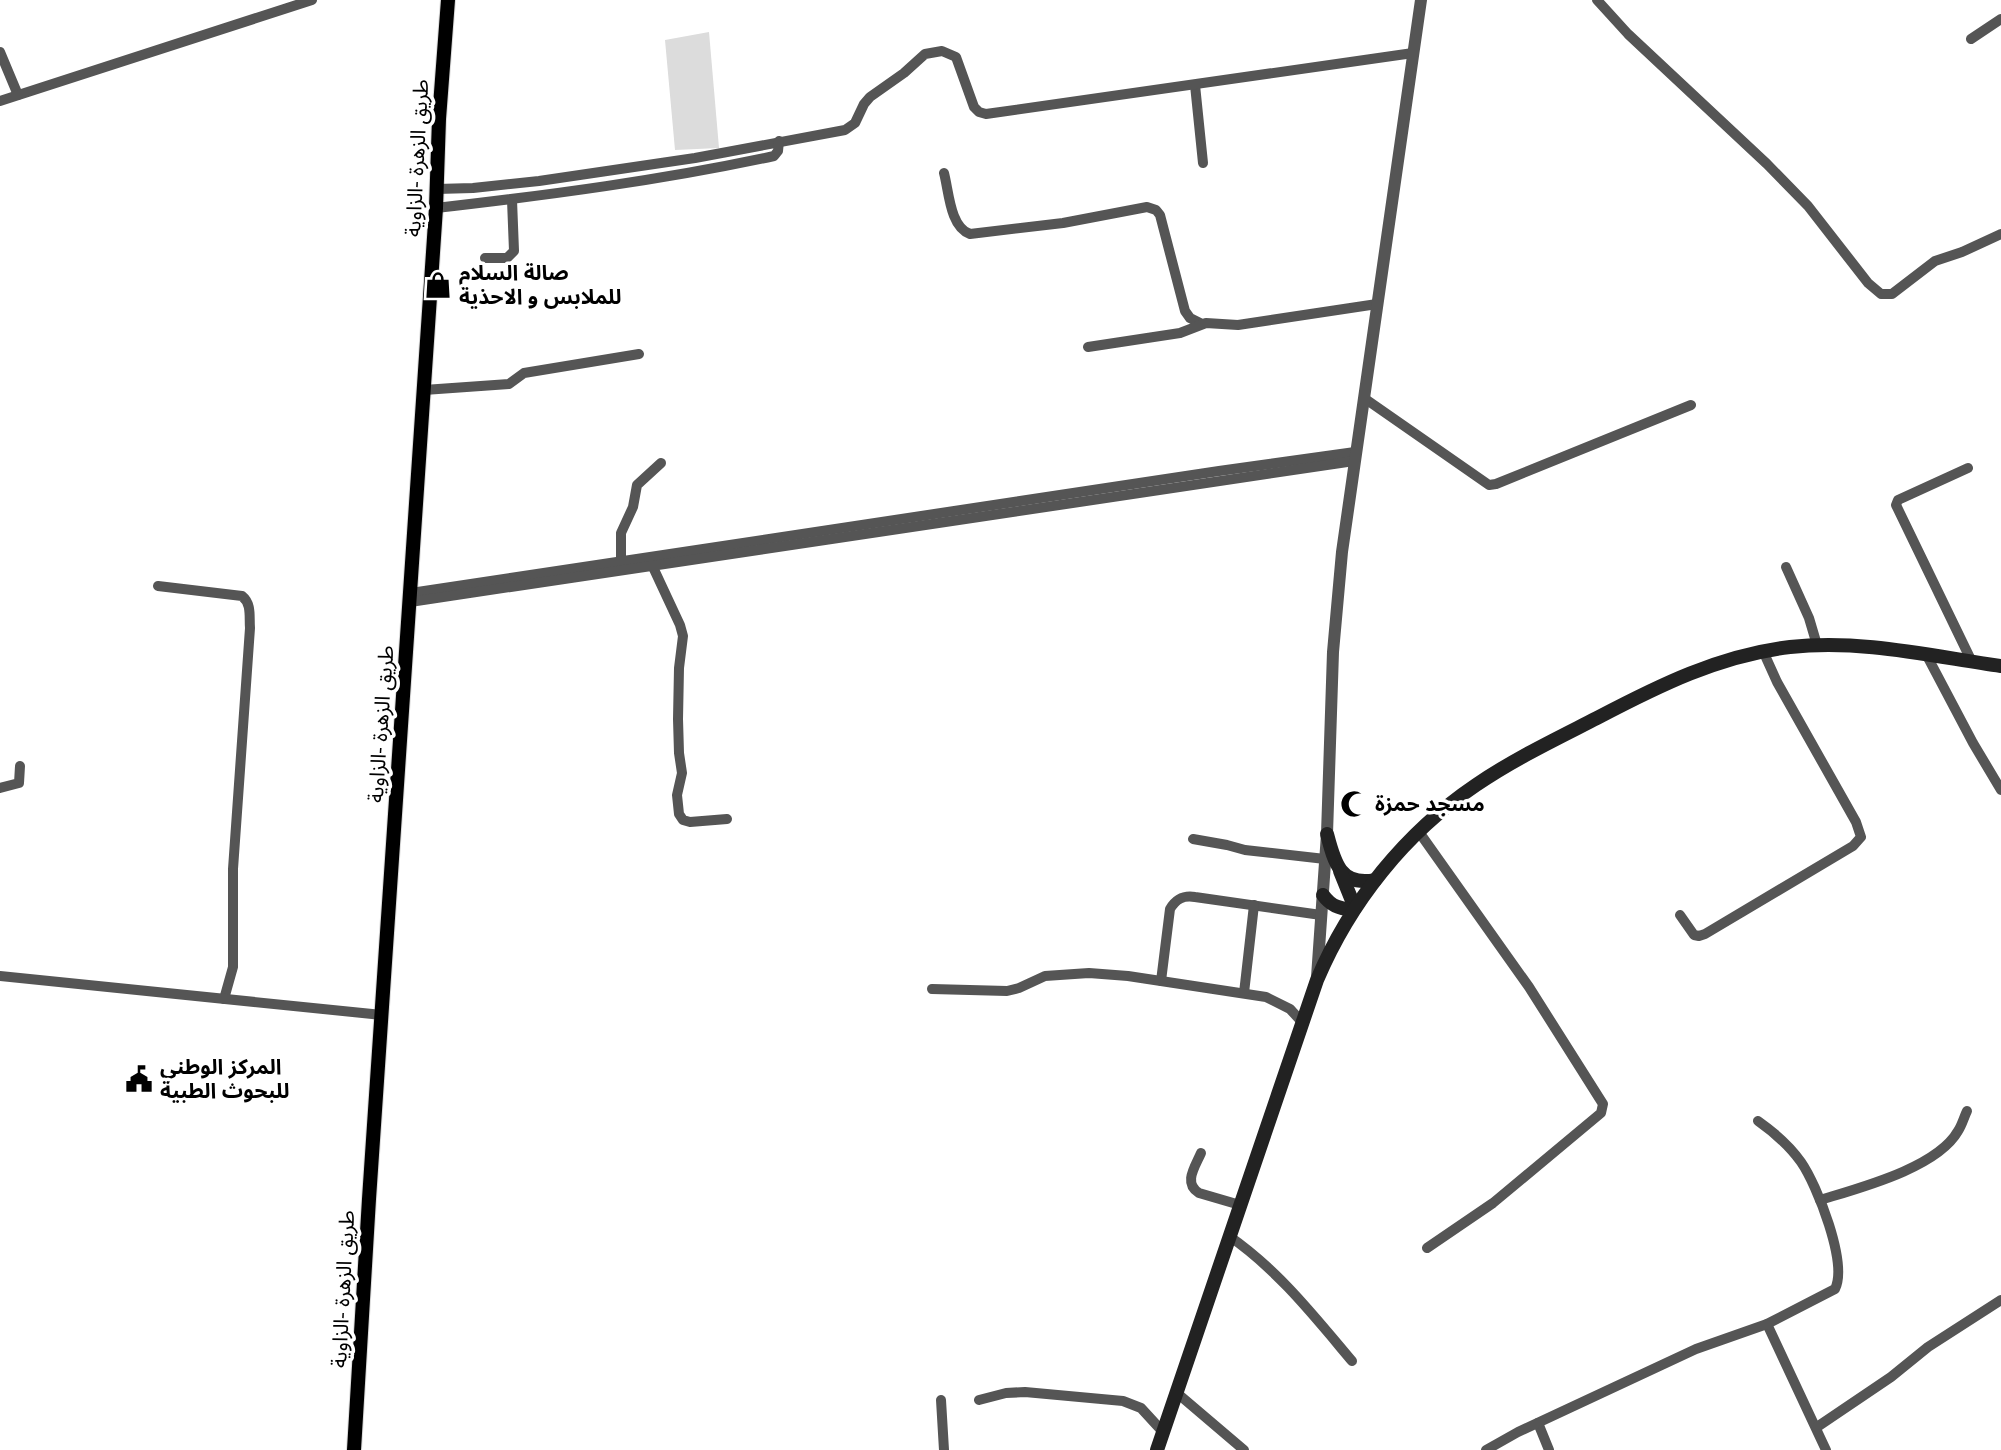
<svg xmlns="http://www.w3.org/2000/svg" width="2001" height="1450" viewBox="0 0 2001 1450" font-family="'Open Sans','Noto Sans Arabic',sans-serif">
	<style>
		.green { fill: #dcdcdc }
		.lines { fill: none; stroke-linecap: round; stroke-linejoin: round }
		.primary-casing { stroke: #dbdbdb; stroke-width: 16 }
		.minor { stroke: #555; stroke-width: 10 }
		.tertiary { stroke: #555; stroke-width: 12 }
		.secondary { stroke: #222; stroke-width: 14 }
		.primary { stroke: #000; stroke-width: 14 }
		.labels { text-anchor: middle; stroke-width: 7; stroke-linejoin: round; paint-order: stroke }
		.street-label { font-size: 21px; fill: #000; stroke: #fff }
		.poi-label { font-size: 21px; font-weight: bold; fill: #000; stroke: #fff; text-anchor: start }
	</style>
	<rect width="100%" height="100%" fill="#fff"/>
	<path class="green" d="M709,32L719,148L675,150L665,40Z"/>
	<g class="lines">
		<defs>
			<path id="primary" d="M354,1450L369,1199L436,208L439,119L448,0"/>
		</defs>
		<use href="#primary" class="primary-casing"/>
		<g class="minor">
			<path d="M1597,0L1628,34L1767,164L1808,206L1868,283L1881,294H1892L1935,261L1962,252L2001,234"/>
			<path d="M1971,39L2001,19"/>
			<path d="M0,52L18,95"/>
			<path d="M1195,85L1203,163"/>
			<path d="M0,101L312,0"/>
			<path d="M944,173C949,192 950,227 970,234L1063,223L1147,207L1156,210L1160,215L1185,311L1190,318L1202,324"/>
			<path d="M437,189L473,188L539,181L695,158L845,130L855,123L864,104L870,97L904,73L925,54L942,51L956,57L974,107L979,112L986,114L1413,53"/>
			<path d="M436,208C549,195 663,180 774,156L778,151L779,141"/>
			<path d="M485,258H507L514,251L512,200"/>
			<path d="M1088,347L1180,333L1206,323L1238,325L1377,304"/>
			<path d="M424,390L509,384L524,373L639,354"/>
			<path d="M1364,398L1489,485L1496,484L1691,405"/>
			<path d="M1968,468L1898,500L1896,505L1972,662"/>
			<path d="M621,564V533L633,507L637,485L661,463"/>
			<path d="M652,565L680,625L683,636L679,668L678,719L679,753L682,773L677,795L679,814L683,820L690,822L727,819"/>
			<path d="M1786,567L1809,618L1817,645"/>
			<path d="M158,586L242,596C252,604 249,617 250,628L233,869V967L224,999"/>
			<path d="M411,593L1219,471L1355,452"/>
			<path d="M410,602L1354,461"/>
			<path d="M1926,654L1973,743L2001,790"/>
			<path d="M0,788L19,783L20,766"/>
			<path d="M1419,832L1529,987L1603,1104L1601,1113L1493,1203L1427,1248"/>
			<path d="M1193,839L1227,845L1245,850L1325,859"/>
			<path d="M1680,915L1694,935L1699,936L1705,934L1853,846L1861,837L1856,822L1777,682L1763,651"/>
			<path d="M0,976L382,1015"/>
			<path d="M1161,981L1170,909C1176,899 1183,895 1195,897L1321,915"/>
			<path d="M932,989L1007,991L1019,988L1045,976L1089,973L1128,976L1266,997L1290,1009L1302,1022"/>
			<path d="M1244,993L1254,905"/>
			<path d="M1201,1153C1195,1167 1183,1183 1199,1193L1240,1205"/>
			<path d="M1820,1200C1859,1188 1937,1168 1958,1131C1962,1125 1964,1117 1967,1111"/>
			<path d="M1229,1236C1278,1270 1314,1316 1352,1361"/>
			<path d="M1767,1324L1826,1450"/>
			<path d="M1177,1393L1244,1450"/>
			<path d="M941,1400L944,1450"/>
			<path d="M979,1400L1006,1393L1025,1392L1123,1401L1141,1408L1163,1432"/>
			<path d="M1538,1423L1549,1450"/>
			<path d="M1817,1427L1891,1377L1928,1347L2001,1300"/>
			<path d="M1486,1450L1518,1432L1696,1349L1767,1324L1835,1289C1848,1263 1817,1185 1801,1162C1789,1145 1775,1133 1758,1121"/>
		</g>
		<path class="tertiary" d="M1317,977L1327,834L1333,652L1342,552L1421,0"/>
		<g class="secondary">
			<path d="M1327,834C1334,861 1340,887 1375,880"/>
			<path d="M1340,871L1355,908"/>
			<path d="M1323,895C1331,906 1340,910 1354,909"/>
			<path d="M1157,1450L1317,980C1350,902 1405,833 1476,785C1514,759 1556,739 1597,718C1658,686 1720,655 1790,647C1861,639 1931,656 2001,666"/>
		</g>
		<use href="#primary" class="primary"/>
	</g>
	<defs>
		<symbol id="shop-bare" viewBox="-9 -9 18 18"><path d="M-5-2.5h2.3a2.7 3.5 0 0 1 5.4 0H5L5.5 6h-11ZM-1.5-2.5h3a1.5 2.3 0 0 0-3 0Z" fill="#000" stroke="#fff" stroke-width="2.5" paint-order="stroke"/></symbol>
		<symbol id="mosque-bare" viewBox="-9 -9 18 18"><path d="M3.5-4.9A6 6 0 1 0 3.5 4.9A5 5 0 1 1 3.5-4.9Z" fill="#000" stroke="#fff" stroke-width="2.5" paint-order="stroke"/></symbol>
		<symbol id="civic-bare" viewBox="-9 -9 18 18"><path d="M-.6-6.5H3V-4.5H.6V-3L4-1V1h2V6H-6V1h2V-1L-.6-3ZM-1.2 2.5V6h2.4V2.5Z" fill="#000" stroke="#fff" stroke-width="2.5" paint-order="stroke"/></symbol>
	</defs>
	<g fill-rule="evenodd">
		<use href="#shop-bare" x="419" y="266" width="38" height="38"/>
		<use href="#mosque-bare" x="1335" y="785" width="38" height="38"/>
		<use href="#civic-bare" x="120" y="1060" width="38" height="38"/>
	</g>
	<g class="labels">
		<g class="street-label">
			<text transform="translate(417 158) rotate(-87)" y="7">طريق الزهرة -الزاوية</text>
			<text transform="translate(381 724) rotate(-86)" y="7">طريق الزهرة -الزاوية</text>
			<text transform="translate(343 1289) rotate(-87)" y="7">طريق الزهرة -الزاوية</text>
		</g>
		<g class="poi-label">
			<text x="459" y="280">صالة السلام<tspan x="459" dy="24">للملابس و الاحذية</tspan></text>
			<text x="1375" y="811">مسجد حمزة</text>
			<text x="160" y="1074">المركز الوطني<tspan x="160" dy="24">للبحوث الطبية</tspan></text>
		</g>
	</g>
</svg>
